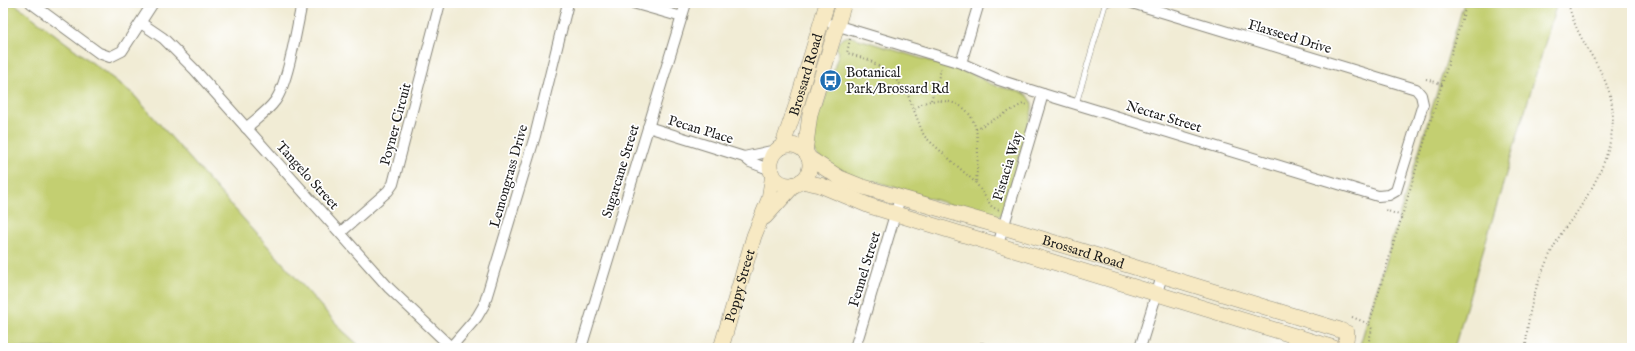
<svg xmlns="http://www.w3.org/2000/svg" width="1635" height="351" viewBox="0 0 1635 351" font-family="'IM FELL English',serif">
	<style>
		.green { fill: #c3cf71; stroke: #707646 }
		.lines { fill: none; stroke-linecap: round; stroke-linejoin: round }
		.lane-casing { stroke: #868478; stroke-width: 6 }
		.street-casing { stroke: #868478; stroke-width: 12 }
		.secondary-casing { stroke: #868478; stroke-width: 16 }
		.path { stroke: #868478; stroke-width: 2; stroke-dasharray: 1 3; stroke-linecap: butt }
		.lane { stroke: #fff; stroke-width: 5 }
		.street { stroke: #fff; stroke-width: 10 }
		.secondary { stroke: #f7e9c3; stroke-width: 15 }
		.labels { text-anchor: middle; stroke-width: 3.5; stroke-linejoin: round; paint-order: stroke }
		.street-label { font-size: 14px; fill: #1c1c1c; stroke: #fff }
		.poi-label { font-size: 14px; fill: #1c1c1c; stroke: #fff; text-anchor: start }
	</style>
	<rect width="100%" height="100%" fill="#fff"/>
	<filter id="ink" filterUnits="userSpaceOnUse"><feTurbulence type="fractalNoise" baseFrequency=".025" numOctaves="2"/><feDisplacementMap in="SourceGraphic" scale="8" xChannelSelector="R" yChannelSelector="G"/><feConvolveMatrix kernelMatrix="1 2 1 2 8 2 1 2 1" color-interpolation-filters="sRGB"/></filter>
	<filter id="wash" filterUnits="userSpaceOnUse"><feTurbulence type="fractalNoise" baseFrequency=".012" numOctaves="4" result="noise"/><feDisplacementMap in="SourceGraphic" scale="16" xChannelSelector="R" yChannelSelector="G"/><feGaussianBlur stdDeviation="0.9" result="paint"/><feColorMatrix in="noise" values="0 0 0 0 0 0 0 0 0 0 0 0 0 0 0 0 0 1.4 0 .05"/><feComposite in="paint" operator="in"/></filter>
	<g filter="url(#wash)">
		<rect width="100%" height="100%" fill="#f1ecd5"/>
		<g class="green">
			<path d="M3,3L15,4L132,93L343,331L362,348H3Z"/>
			<path d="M1464,3H1557L1454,348H1359Z"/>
			<path d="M849,36L975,75C981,78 987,83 994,85C1013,92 1038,88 1031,115L1003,212L998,217L993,218L874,181L868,185C853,179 814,161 811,145C809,136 812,123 813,114L822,109L839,52L836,48C839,40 841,38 849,36Z"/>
		</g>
	</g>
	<g filter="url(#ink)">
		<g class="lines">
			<defs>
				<g id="lane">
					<path d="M1076,104L1105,5L1109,3"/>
					<path d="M981,348L982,345"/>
				</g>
				<g id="street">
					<path d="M31,3L99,53L110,57L122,51L153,3"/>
					<path d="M633,3L682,17"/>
					<path d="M141,23L163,38L194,69L389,288L452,348"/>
					<path d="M832,24L961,63L999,80L1043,94L1378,196L1389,195L1396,191L1423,104L1421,95L1416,89L1132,3"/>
					<path d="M961,63L979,3"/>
					<path d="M648,127L744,157L750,162L771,170"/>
					<path d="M246,128C256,119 268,111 275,101C288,84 297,26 302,3"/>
					<path d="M744,157L776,150"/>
					<path d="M341,232L388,191L393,184L440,3"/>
					<path d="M998,245L1043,94"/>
					<path d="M451,347L477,317L484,305L535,136L568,3"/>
					<path d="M581,348L686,3"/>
					<path d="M855,348L900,198"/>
					<path d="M1140,348L1162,276"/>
				</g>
				<g id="secondary">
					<circle cx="790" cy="165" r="20"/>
					<path id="s1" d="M782,147L796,106L827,3"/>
					<path d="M805,152L810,114L844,3"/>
					<path id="s2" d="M809,158L840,178L860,186L1003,227L1340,330L1347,333L1345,348"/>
					<path d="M801,181L820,185L870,206L1334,348"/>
					<path d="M765,217L795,184"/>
					<path id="s3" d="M721,348L754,236L769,199L773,174"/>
				</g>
			</defs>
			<use href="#lane" class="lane-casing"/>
			<use href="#street" class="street-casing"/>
			<use href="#secondary" class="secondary-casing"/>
			<g class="path">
				<path d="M850,39L847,53L869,60L888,72L906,90L924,136L976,183L992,207L999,210"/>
				<path d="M1426,79L1442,84L1467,3"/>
				<path d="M931,100L942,67"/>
				<path d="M915,109C924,101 931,100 943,101C986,104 978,153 976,183"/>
				<path d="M976,129L1023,104L1029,105"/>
				<path d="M1402,216L1442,84"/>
				<path d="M1352,317L1369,324L1402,216L1385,210"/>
				<path d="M1367,348L1372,329L1369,324"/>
				<path d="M1526,348C1527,309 1539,273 1558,239C1563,229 1571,221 1577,212C1598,181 1617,143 1612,105C1608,78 1593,60 1581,37C1575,26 1571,14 1568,3"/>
			</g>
			<use href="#lane" class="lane"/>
			<use href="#street" class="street"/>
			<use href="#secondary" class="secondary"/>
		</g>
	</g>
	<defs>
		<symbol id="bus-disc" viewBox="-11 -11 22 22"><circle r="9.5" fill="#1f6fb2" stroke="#fff"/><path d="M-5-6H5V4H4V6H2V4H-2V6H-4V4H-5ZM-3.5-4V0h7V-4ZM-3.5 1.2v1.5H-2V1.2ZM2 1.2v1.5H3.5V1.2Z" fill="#fff"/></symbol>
	</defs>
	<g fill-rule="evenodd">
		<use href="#bus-disc" x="818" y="68" width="25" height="25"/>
	</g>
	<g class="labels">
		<g class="street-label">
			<text transform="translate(1290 36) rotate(17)" y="5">Flaxseed Drive</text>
			<text dy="5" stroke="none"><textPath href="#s1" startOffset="76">Brossard Road</textPath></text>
			<text transform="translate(1164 116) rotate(17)" y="5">Nectar Street</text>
			<text transform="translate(395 124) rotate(-75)" y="5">Poyner Circuit</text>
			<text transform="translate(701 129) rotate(17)" y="5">Pecan Place</text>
			<text transform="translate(1007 166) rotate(-73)" y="5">Pistacia Way</text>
			<text transform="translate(620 171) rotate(-73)" y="5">Sugarcane Street</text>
			<text transform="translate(308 175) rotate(48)" y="5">Tangelo Street</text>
			<text transform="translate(508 176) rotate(-74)" y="5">Lemongrass Drive</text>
			<text dy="5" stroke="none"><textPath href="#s2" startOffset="291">Brossard Road</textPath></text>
			<text transform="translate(864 269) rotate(-73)" y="5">Fennel Street</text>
			<text dy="5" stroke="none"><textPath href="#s3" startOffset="65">Poppy Street</textPath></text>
		</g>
		<g class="poi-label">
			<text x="846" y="77">Botanical<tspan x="846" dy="16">Park/Brossard Rd</tspan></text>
		</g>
	</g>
	<rect width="1635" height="351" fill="none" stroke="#fff" stroke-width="16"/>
</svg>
